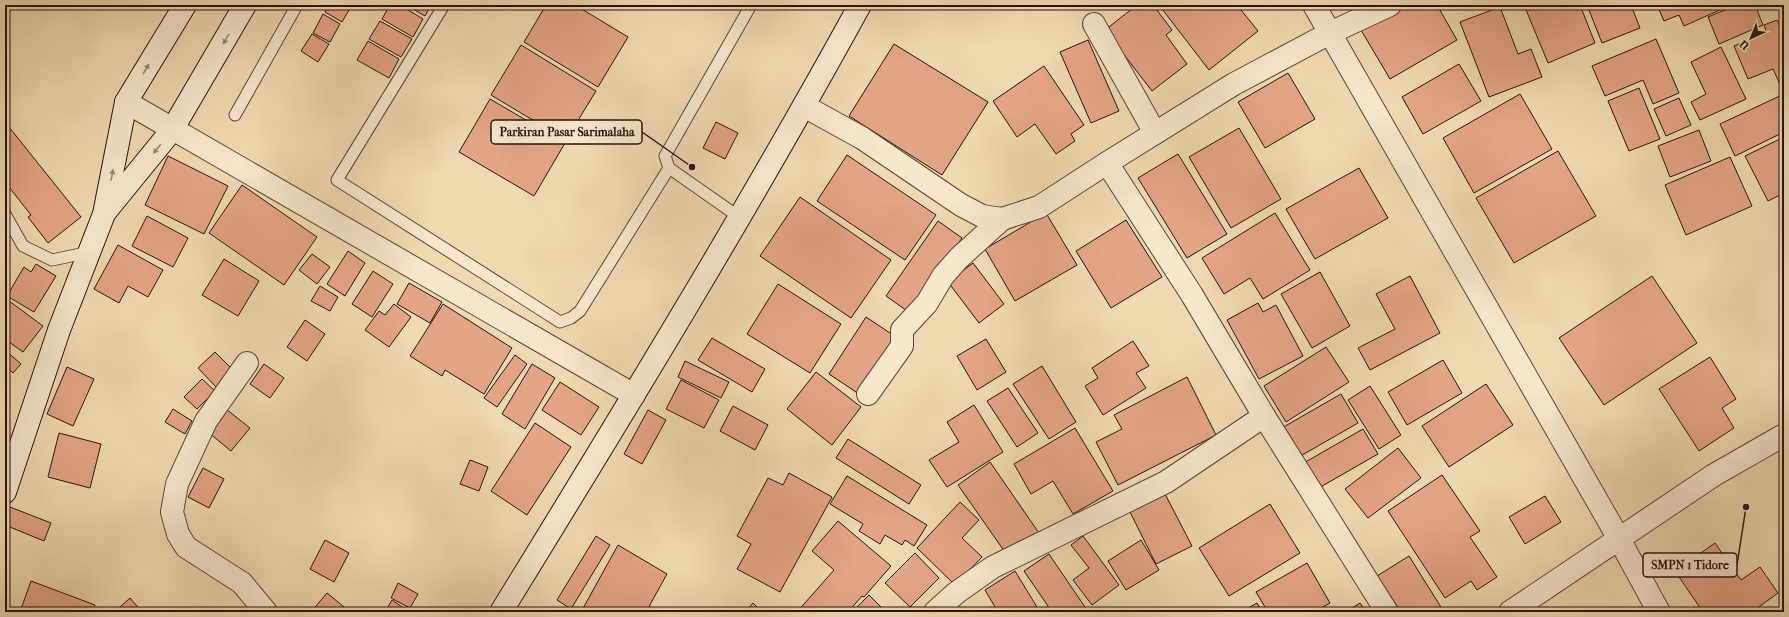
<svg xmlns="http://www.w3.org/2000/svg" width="1789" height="617" viewBox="0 0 1789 617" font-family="'IM FELL French Canon',serif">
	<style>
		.building { fill: #e4a486; stroke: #28130a }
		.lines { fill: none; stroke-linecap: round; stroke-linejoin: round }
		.lane-casing { stroke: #5a4434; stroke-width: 13 }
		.street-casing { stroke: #5a4434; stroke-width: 24 }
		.secondary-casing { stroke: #28130a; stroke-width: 24 }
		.lane { stroke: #f5e6cc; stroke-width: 11 }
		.street { stroke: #f5e6cc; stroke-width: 22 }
		.secondary { stroke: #f5e6cc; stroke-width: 22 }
		.oneway { fill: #998775 }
		.leader { fill: none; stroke: #28130a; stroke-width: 1.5 }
		.callout-dot { fill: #28130a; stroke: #f5e6cc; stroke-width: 1.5 }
		.callout { fill: #f5e6cc; stroke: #28130a; stroke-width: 1.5 }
		.callout-label { font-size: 12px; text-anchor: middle; font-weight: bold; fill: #28130a }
	</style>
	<rect width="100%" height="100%" fill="#efd9b0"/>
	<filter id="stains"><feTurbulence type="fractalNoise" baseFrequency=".005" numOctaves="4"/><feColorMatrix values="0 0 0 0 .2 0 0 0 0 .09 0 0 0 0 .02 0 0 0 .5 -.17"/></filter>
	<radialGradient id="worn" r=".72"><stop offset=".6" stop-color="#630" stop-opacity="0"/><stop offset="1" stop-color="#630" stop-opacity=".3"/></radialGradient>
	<g class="building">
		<path d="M329,5H352L342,22L325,12Z"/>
		<path d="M390,5H400L423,19L413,37L382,19Z"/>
		<path d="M406,5H431L425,16Z"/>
		<path d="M546,5H575L628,37L598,87L524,42Z"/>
		<path d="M1137,5H1153L1172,30L1166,35L1187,64L1152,91L1105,30Z"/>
		<path d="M1159,5H1237L1258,31L1209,70Z"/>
		<path d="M1406,5H1437L1457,40L1390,79L1361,30Z"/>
		<path d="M1524,5H1580L1595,43L1548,63Z"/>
		<path d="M1587,5H1631L1640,28L1602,43Z"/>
		<path d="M1657,5H1731L1684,26L1679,15L1664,21Z"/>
		<path d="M1737,5H1755L1763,25L1719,44L1708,17Z"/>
		<path d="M1500,7L1518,54L1531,49L1542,77L1489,97L1460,22Z"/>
		<path d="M323,14L340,24L330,42L313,33Z"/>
		<path d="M1777,20L1784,37V88L1782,89L1773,69L1748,79L1734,46L1767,33L1764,25Z"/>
		<path d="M380,21L412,39L401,57L369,39Z"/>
		<path d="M312,34L329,44L318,62L301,51Z"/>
		<path d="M1656,39L1679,93L1653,104L1643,80L1605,96L1592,66Z"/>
		<path d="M1088,40L1119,111L1091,123L1060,52Z"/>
		<path d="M368,41L399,59L389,78L357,60Z"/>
		<path d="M894,44L988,102L942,175L849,116Z"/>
		<path d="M521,45L596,91L566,140L491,95Z"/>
		<path d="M1721,47L1746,99L1700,120L1691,102L1706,94L1691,62Z"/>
		<path d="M1459,64L1481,101L1423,134L1402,97Z"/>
		<path d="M1044,66L1084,125L1071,134L1075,141L1056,154L1035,124L1017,137L993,101Z"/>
		<path d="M1288,73L1315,119L1265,148L1238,102Z"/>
		<path d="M1639,88L1660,139L1629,151L1608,101Z"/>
		<path d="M1520,94L1552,149L1474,193L1443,138Z"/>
		<path d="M1784,94V132L1735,156L1720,124Z"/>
		<path d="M1679,98L1691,125L1666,136L1654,109Z"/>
		<path d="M490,99L565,143L534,196L459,152Z"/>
		<path d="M5,122L81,217L48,243L28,217L31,215L5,182Z"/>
		<path d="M716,122L738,133L725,159L703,148Z"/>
		<path d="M1239,128L1281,199L1231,228L1189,157Z"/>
		<path d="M1699,130L1711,161L1670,177L1658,146Z"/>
		<path d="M1784,137V193L1768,201L1745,156Z"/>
		<path d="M1558,151L1596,216L1514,263L1476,198Z"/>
		<path d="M1178,154L1227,234L1187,258L1138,178Z"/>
		<path d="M847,155L936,215L905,260L817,201Z"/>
		<path d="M168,156L228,186L204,234L145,205Z"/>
		<path d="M1730,157L1752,206L1686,235L1665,185Z"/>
		<path d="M1359,168L1388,218L1315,259L1286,209Z"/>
		<path d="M242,185L317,237L284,285L209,233Z"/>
		<path d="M800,197L891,260L851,318L760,256Z"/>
		<path d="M1046,213L1077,265L1015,301L985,249Z"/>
		<path d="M1275,213L1310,270L1263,299L1250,278L1224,294L1202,258Z"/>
		<path d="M147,216L188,238L173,267L132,246Z"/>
		<path d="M1126,220L1162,277L1111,308L1076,251Z"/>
		<path d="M938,221L962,238L910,313L886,296Z"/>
		<path d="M118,245L163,270L148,297L128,286L119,303L94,289Z"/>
		<path d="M348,251L365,263L345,296L327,284Z"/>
		<path d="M312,254L330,267L317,284L299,270Z"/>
		<path d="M224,259L259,281L238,316L202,295Z"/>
		<path d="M973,263L1004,304L979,323L948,282Z"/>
		<path d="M36,264L56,276L34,312L7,296L24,267L31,272Z"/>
		<path d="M373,271L393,284L372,317L352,304Z"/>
		<path d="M1320,272L1350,326L1312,348L1281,294Z"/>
		<path d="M1410,276L1440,333L1370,370L1358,348L1395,329L1376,294Z"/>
		<path d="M1652,276L1697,343L1604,405L1559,338Z"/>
		<path d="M409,283L442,302L430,323L397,304Z"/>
		<path d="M778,284L841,324L810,373L747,334Z"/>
		<path d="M320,286L338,297L330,311L311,301Z"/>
		<path d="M5,298L43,326L23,352L5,339Z"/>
		<path d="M1258,303L1263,312L1276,305L1303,356L1259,379L1227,320Z"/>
		<path d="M394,304L411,317L389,347L365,330L379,311L385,315Z"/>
		<path d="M443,304L512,348L484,394L445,370L442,376L410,356Z"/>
		<path d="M866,317L899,339L862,396L829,374Z"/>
		<path d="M305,320L325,334L307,361L287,347Z"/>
		<path d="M712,338L765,369L752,392L698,360Z"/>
		<path d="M986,339L1006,372L977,390L957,356Z"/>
		<path d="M1133,341L1149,366L1136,373L1146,388L1103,415L1085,386L1098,378L1092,368Z"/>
		<path d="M1326,347L1349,382L1286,422L1264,386Z"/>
		<path d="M5,350L21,364L13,373L5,366Z"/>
		<path d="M215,352L234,371L217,388L198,368Z"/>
		<path d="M515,355L527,364L497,407L484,398Z"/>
		<path d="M1710,357L1736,399L1722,408L1734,428L1699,451L1659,389Z"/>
		<path d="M1443,360L1462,393L1407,425L1388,392Z"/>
		<path d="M685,361L729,382L721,398L678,377Z"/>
		<path d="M264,364L284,378L270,398L250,384Z"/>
		<path d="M532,364L555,378L525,429L502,414Z"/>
		<path d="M1042,366L1076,422L1049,439L1013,384Z"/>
		<path d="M67,367L94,379L73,426L47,414Z"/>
		<path d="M816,372L861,407L832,445L787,409Z"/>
		<path d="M1187,377L1216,435L1118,485L1096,442L1122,429L1114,415Z"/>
		<path d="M202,379L215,391L197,409L184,397Z"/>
		<path d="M681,380L719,400L704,428L666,409Z"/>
		<path d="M560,382L599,407L581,435L542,410Z"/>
		<path d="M1486,384L1513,425L1449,467L1422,426Z"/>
		<path d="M1370,386L1401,435L1379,449L1348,400Z"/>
		<path d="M1008,388L1038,433L1017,447L987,401Z"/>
		<path d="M1341,394L1358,423L1297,458L1280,429Z"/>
		<path d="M974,405L1003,452L947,487L929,460L959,442L947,422Z"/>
		<path d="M733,406L768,425L755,450L720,431Z"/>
		<path d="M173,409L192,421L185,434L165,422Z"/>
		<path d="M226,409L250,428L231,451L208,432Z"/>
		<path d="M648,410L666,420L642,464L624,454Z"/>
		<path d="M535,423L571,447L527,515L491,491Z"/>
		<path d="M1075,428L1113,491L1073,514L1053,481L1031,494L1014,464Z"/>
		<path d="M1363,429L1378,454L1317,489L1302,464Z"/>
		<path d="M59,433L101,444L90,488L48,477Z"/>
		<path d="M848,439L921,485L909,504L836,458Z"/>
		<path d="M1398,448L1421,478L1368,518L1345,489Z"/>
		<path d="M470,460L488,467L479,491L460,484Z"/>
		<path d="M990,462L1039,533L1007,555L958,485Z"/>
		<path d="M203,468L224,479L209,508L188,497Z"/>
		<path d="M789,473L832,497L780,592L737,569L751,544L737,536L768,478L783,485Z"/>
		<path d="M1442,475L1480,531L1470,537L1497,577L1477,590L1471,581L1445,598L1388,511Z"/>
		<path d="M847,476L927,525L914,546L905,540L902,545L885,535L880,544L859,531L863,524L830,504Z"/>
		<path d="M1164,492L1192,546L1156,564L1129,510Z"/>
		<path d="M1545,496L1561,522L1525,544L1509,517Z"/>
		<path d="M960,502L979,520L962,538L982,557L955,585L917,548Z"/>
		<path d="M1270,504L1300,553L1229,596L1199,548Z"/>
		<path d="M10,507L51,523L44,541L5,525V519Z"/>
		<path d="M838,521L891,566L864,597L862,596L848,612H797L834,570L812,551Z"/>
		<path d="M596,536L610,545L571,609L557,600Z"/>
		<path d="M1083,536L1119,585L1092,605L1073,580L1089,568L1071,545Z"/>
		<path d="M325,540L349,553L334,582L310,569Z"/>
		<path d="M1141,540L1159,570L1126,590L1108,561Z"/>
		<path d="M1715,543L1741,580L1760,567L1778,593L1752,612H1703L1675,571Z"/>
		<path d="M618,545L667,574L646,612H581Z"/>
		<path d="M915,553L939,578L910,607L885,583Z"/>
		<path d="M1049,554L1087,610L1084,612H1052L1024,571Z"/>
		<path d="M1409,556L1444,612H1401L1377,576Z"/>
		<path d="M1307,563L1330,603L1314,612H1268L1256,592Z"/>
		<path d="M1015,571L1040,612H998L985,590Z"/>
		<path d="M31,581L95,605L93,612H20Z"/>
		<path d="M398,583L418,594L410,608L391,598Z"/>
		<path d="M327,593L350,612H311Z"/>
		<path d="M869,595L886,612H852Z"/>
		<path d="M130,598L142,612H114L120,607Z"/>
		<path d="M392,600L408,611V612H385Z"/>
		<path d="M753,603L762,612H745Z"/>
		<path d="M1257,603L1262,612H1241Z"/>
		<path d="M1360,603L1366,612H1346Z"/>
		<path d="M1784,603V612H1771Z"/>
		<path d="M1614,607L1617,612H1605Z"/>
	</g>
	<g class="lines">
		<defs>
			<g id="lane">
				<path d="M444,5L337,180L560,322L571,318L580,311L669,168"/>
				<path d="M235,115L297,5"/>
				<path d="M5,214L23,246L52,260L90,252"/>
				<path d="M739,217L669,168L665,156L751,5"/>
			</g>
			<g id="street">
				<path d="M1314,5L1619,539L1659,612"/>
				<path d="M1094,24L1155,133"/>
				<path d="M126,102L634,395"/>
				<path d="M804,106L862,138L961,205L982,216L1002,219L1039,207L1107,163L1234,84L1330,33L1390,5"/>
				<path d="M1107,163L1192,295L1264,416L1387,612"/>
				<path d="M247,363L206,421L177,484L172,512L178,534L186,547L242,583L266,612"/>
				<path d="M868,394L902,346V330L927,303L943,276L959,258L1002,219"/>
				<path d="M935,612L956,593L993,567L1166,482L1264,416"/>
				<path d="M1510,612L1714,475L1784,435"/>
			</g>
			<g id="secondary">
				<path d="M106,211L172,130L245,5"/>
				<path d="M5,492L59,330L104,214L126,102L185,5"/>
				<path d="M501,612C624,412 747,211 860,5"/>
			</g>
		</defs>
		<use href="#lane" class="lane-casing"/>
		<use href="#street" class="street-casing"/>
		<use href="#secondary" class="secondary-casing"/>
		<use href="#lane" class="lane"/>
		<use href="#street" class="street"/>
		<use href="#secondary" class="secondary"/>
	</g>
	<defs><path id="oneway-solid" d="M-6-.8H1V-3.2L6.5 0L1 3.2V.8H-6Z"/></defs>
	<g class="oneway">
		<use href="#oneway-solid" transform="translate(226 39) rotate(120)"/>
		<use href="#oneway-solid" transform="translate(146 69) rotate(-59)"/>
		<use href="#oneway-solid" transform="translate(157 149) rotate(129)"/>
		<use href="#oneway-solid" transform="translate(112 175) rotate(-79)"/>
	</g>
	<path class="leader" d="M692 167L642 132M1746 507L1737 565"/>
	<g class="callout-dot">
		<circle cx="692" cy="167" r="4"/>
		<circle cx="1746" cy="507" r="4"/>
	</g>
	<g class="callout">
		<rect x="491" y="120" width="151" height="24" rx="4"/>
		<rect x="1643" y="553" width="94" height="24" rx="4"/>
	</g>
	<g class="callout-label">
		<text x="567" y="136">Parkiran Pasar Sarimalaha</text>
		<text x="1690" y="569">SMPN 1 Tidore</text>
	</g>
	<rect width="1789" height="617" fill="none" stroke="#efd9b0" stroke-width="20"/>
	<rect x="6" y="6" width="1777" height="605" fill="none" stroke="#28130a" stroke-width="2"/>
	<rect x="10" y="10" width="1769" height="597" fill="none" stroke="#28130a"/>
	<g transform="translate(1751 38) rotate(224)" stroke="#f5e6cc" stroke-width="3" paint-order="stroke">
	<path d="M0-3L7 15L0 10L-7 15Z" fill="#28130a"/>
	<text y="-6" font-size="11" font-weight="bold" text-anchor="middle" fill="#28130a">U</text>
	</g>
	<rect width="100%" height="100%" filter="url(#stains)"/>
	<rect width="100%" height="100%" fill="url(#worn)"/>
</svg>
